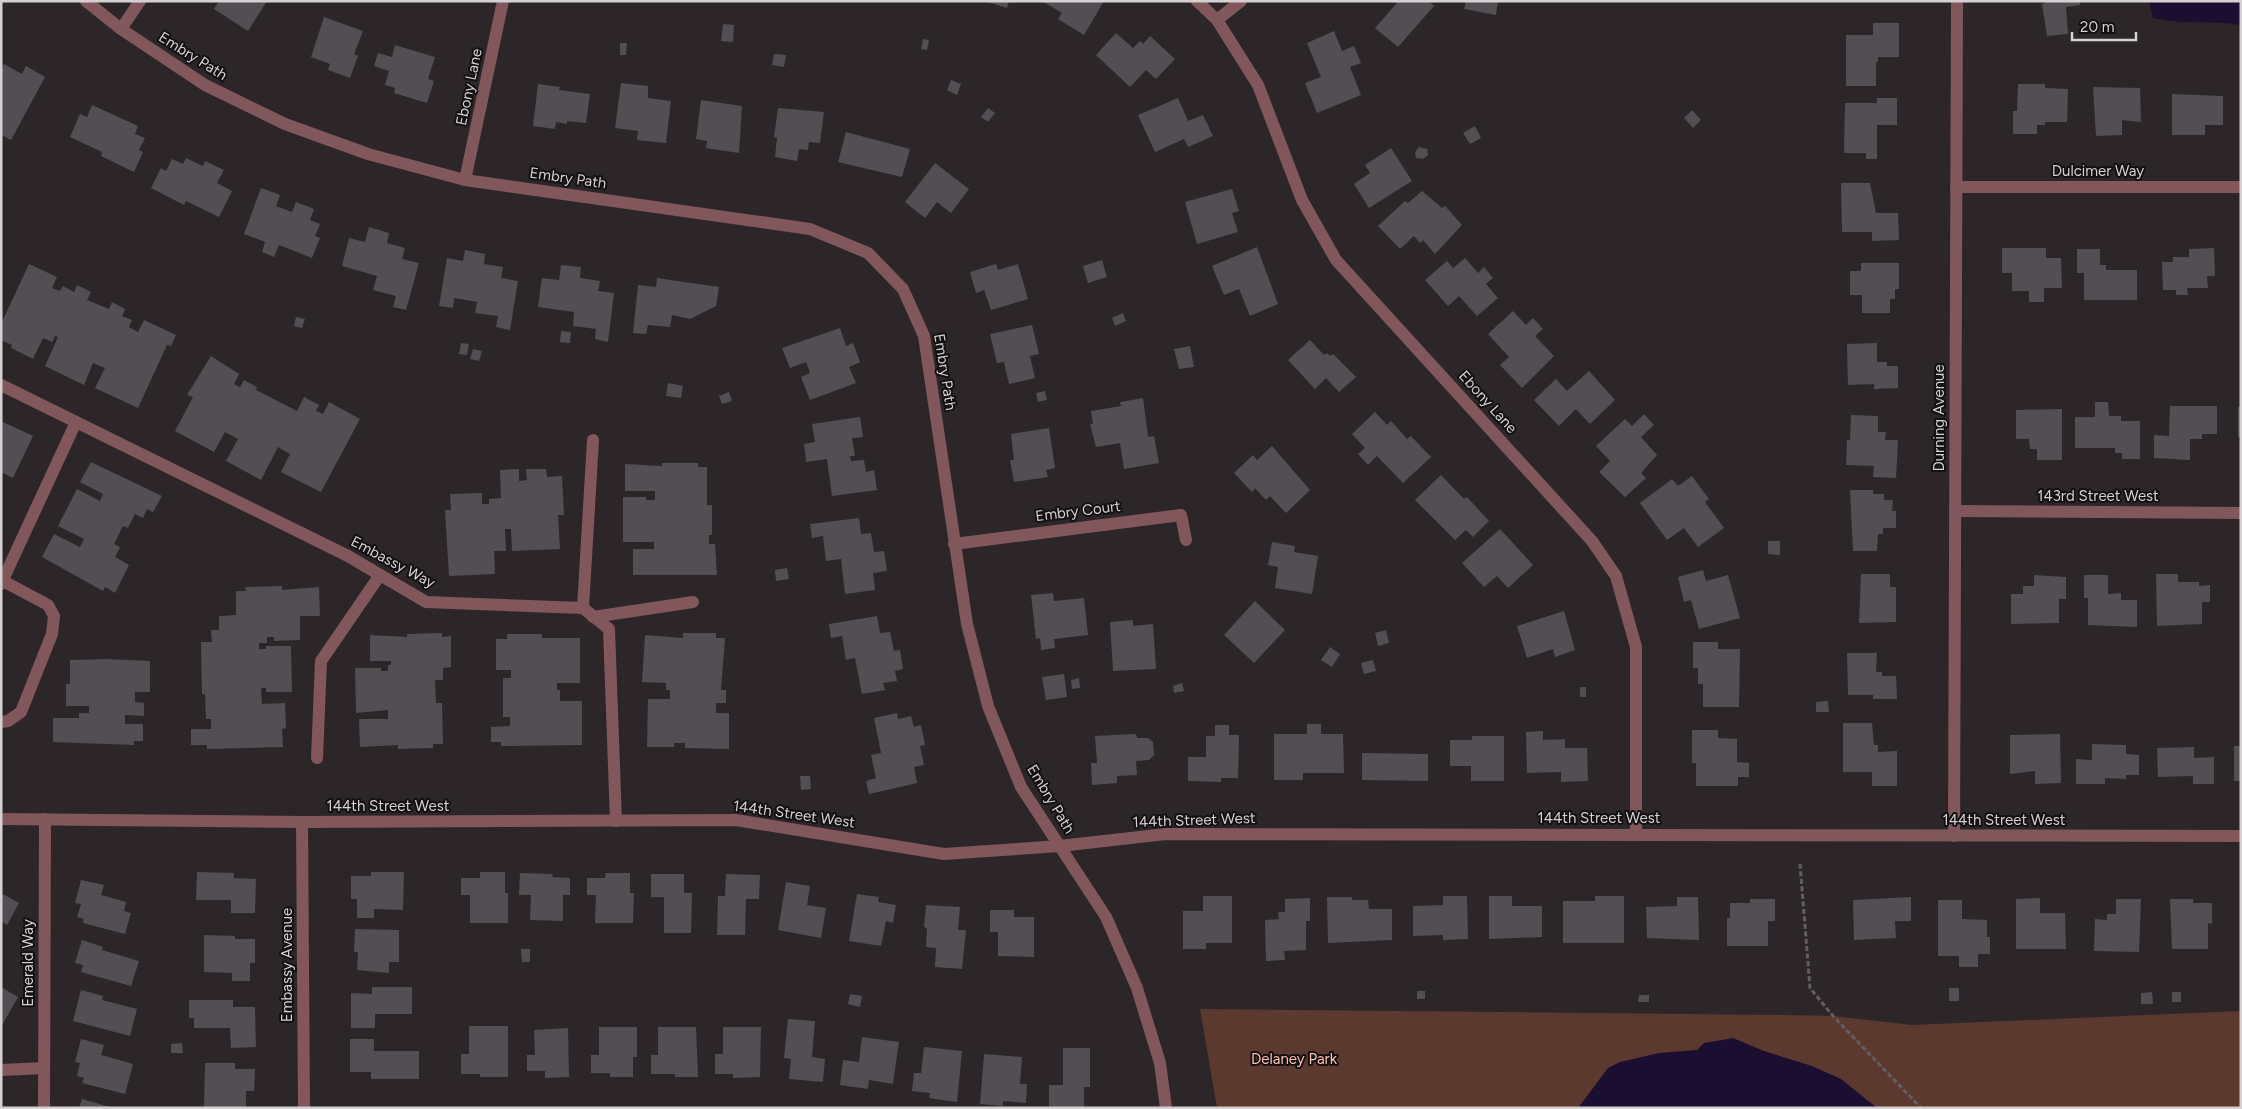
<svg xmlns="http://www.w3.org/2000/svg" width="2242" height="1109" viewBox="0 0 2242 1109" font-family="Figtree,sans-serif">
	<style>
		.green { fill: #5b392f }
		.water { fill: #1c0e30 }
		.building { fill: #534e54 }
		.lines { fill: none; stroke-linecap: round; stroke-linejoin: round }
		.path { stroke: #645e61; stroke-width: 3; stroke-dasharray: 5 2.5; stroke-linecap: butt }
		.minor { stroke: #81575b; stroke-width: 12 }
		.labels { text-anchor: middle; stroke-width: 4; stroke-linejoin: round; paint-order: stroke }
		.street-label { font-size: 15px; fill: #d5d0d2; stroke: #131011 }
		.park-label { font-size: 15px; fill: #fec0af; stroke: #131011 }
	</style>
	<rect width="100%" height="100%" fill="#2c2629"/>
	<path class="green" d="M1200,1009L1787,1015L1833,1016L1912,1025L2241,1011V1108H1217Z"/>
	<g class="water">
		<path d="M2149,1H2241V25C2211,20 2182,25 2153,18Z"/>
		<path d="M1733,1038L1764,1051L1812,1066L1841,1079L1877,1108H1578L1608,1068L1620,1062L1659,1053L1697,1050L1704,1043Z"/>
	</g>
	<g class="building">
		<path d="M219,1H267L248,31L214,9Z"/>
		<path d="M984,1H1009L1007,8Z"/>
		<path d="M1042,1H1104L1084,35L1058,19L1062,13Z"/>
		<path d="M1395,1H1429L1434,6L1398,47L1375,28L1397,3Z"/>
		<path d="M1466,1H1498L1496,15L1464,9Z"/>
		<path d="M2044,1H2080V5L2066,7L2068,34L2047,36L2042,4L2045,3Z"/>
		<path d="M324,17L363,31L354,54L358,56L350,78L328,70L330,64L311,57Z"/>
		<path d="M1873,23H1899V57H1878V62H1876V86H1846V35H1873Z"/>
		<path d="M723,24L734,25L733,42L721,41Z"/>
		<path d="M1334,31L1342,51L1354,46L1361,63L1350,67L1361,95L1317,113L1305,83L1321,77L1307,43Z"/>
		<path d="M1116,33L1133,48L1140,41L1143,44L1150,36L1175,59L1156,79L1146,70L1130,87L1096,55Z"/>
		<path d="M923,39L929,40L927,50L921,49Z"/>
		<path d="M620,43H627L626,55H620Z"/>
		<path d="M395,45L435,57L428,79L434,81L427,103L394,93L395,88L385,85L389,71L374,66L378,53L392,57Z"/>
		<path d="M774,54L786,55L784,67L772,65Z"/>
		<path d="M4,64L22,74L26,66L45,77L11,140L1,135V70Z"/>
		<path d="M951,80L961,84L957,95L947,90Z"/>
		<path d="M621,83L648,86V98L671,101L666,143L637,140L638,131L615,128Z"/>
		<path d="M538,84L560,87L559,90L590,94L586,123L567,121V124L556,122L555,129L533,126Z"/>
		<path d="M2018,84H2045V88L2068,89L2067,122H2045V125H2037V134H2013V111H2017Z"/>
		<path d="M2093,87L2140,88L2141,122L2122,120V135L2096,136Z"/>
		<path d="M2172,94L2223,96V125H2205V135H2172Z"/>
		<path d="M1178,98L1188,121L1203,115L1213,136L1188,147L1184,139L1155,152L1138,115Z"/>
		<path d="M1877,98H1897V125H1877V159H1866V153H1844L1845,103H1877Z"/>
		<path d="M701,100L742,106L739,153L706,148L707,141L696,139Z"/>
		<path d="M92,105L138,126L135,134L145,138L139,150L143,152L134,172L101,156L102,152L70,137L80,114L87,117Z"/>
		<path d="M778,108L824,112L820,143L809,142L808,150L799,149L797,161L775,157L777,138L774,137Z"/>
		<path d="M988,108L995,113L988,122L981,117Z"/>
		<path d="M1692,110L1701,120L1693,128L1684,118Z"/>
		<path d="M1475,126L1481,138L1470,144L1463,133Z"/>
		<path d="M846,132L910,149L902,177L838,162Z"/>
		<path d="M1419,147L1427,149L1428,155L1423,159L1416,158L1415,152Z"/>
		<path d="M1391,148L1412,181L1369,208L1354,184L1370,173L1365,165Z"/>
		<path d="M186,158L203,166L205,161L224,170L217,183L232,191L219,217L186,201L184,205L151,188L161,168L166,171L172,159L183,164Z"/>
		<path d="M935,163L969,189L951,213L937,202L925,218L905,202Z"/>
		<path d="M1841,183H1870L1876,213H1898L1899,240L1872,241V232H1842Z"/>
		<path d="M261,188L280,195L276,206L292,212L296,202L314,209L310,220L320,224L315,236L320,238L312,258L279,245L274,257L262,252L265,242L244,234Z"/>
		<path d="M1232,189L1239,211L1232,213L1238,232L1197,244L1185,202Z"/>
		<path d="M1422,191L1442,208L1445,206L1462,225L1435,254L1423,240L1420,243L1414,236L1400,249L1378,226L1405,201L1408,203Z"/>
		<path d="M369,227L389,233L387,243L405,248L402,259L419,263L406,310L393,307L396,296L373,290L377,276L342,266L349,238L365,242Z"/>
		<path d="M1257,247L1278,304L1250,316L1239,289L1224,295L1212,266Z"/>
		<path d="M2002,248H2046V258H2061L2062,288H2044V302H2029V291H2012V273H2002Z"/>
		<path d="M2214,248L2215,276H2207L2208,288H2187L2188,295H2176V290H2163L2162,262H2173V257H2189V249Z"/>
		<path d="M2077,249H2100V265H2106V270H2137V300H2084V273H2077Z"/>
		<path d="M465,250L485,254L484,264L503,267L501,278L518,281L510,330L496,327L498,316L475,313L477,302L454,298L453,308L439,306L447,258L463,261Z"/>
		<path d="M1465,258L1478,273L1484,267L1493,278L1486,284L1498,298L1477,316L1459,296L1448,306L1425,280L1447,261L1453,268Z"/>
		<path d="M1102,260L1107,277L1088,283L1083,266Z"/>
		<path d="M1861,263H1899V289H1895V299H1890V313H1862V295H1850V271H1861Z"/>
		<path d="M29,264L57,277L52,288L60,291L63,286L74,292L77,285L91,292L87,300L109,309L112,302L125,309L122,316L132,320L129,327L138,332L144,320L176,335L171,346L167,345L138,408L95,388L105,368L93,363L84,385L45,366L58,337L55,336L52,342L43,338L33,359L11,348L12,345L1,340V324Z"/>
		<path d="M996,264L998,270L1018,264L1028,299L991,310L984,290L976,293L970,272Z"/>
		<path d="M561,265L581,267L580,278L600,281L598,291L614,293L608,342L595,339L596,329L573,326L574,312L538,307L542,278L559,280Z"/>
		<path d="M657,278L719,287L716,306L690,319L672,315L670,327L648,325L646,334L633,333L638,285L656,287Z"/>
		<path d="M1513,311L1526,325L1533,318L1543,329L1535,336L1554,356L1522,388L1500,365L1509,357L1488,334Z"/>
		<path d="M1123,313L1126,321L1115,326L1112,318Z"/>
		<path d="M296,317L305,319L302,328L294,326Z"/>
		<path d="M1032,325L1039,354L1030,356L1035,378L1009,384L1004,362L997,363L990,334Z"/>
		<path d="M840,328L846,346L853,343L860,362L849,367L856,383L810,400L801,377L810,373L806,362L790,368L782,348Z"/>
		<path d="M561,331L571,332L570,343L560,342Z"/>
		<path d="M1310,340L1324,355L1327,353L1330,356L1333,354L1356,377L1339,392L1326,378L1315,389L1288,360Z"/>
		<path d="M461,343L469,344L467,355L459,354Z"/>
		<path d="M1877,343V362H1887V366H1898V388L1874,389V384L1848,385L1847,344Z"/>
		<path d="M1190,346L1194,367L1179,369L1174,349Z"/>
		<path d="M473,349L482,351L479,361L470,359Z"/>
		<path d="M211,356L239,374L234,384L240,387L244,380L257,387L256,390L297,411L304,397L319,405L316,411L323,414L329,402L360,419L321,492L281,472L290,454L278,447L261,480L226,461L238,439L225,432L214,452L175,431L193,397L187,395Z"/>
		<path d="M1589,371L1615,400L1590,424L1576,409L1559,426L1534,400L1556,379L1567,391Z"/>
		<path d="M668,383L683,386L681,398L666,396Z"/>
		<path d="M1045,391L1047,400L1038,402L1036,393Z"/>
		<path d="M729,392L732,401L722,404L719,396Z"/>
		<path d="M1143,398L1148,437L1154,436L1159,463L1124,469L1120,443L1096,447L1090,424H1093L1091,411L1121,406L1120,402Z"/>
		<path d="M2095,402H2108L2109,416H2121V421H2140V459H2122V453H2115V448H2075V417H2095Z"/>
		<path d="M2170,406H2217V434H2202V439H2190V460L2154,458V435L2169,436Z"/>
		<rect x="2238" y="407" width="3" height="30"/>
		<path d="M2062,409V460H2037V449H2030L2029,439H2016V410Z"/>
		<path d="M1375,412L1387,425L1391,421L1407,439L1411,436L1431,457L1403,483L1377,456L1368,465L1358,454L1365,448L1352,434Z"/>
		<path d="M1644,414L1654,425L1641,437L1657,455L1641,473L1646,478L1625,497L1599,472L1610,461L1596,446L1625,419L1632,426Z"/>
		<path d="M1851,415L1878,416V432H1886L1885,440H1898L1896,478L1873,477L1874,466L1846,465L1847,440H1850Z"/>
		<path d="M860,417L863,437L852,438L855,456H850L851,461L864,460L866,472L874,470L877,490L832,496L827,459L806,462L804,444L815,442L812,424Z"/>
		<path d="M1,421L33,436L13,478L1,472Z"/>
		<path d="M1049,428L1055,468L1046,470L1048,477L1014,482L1010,460H1014L1011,434Z"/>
		<path d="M1272,446L1310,490L1286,513L1270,496L1266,500L1255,488L1252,492L1234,473L1253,455L1257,460Z"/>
		<path d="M91,462L162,496L153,512L147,509L143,518L135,514L128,528L123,526L114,544L120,547L115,557L129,565L115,593L105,587L103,591L42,557L54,534L80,547L84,539L58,526L77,489L100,501L103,494L80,482Z"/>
		<path d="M662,463H698V467H707V505H712V535H709V544H715L717,575H633V549H654V542H623V497H646V500H655V491H625V464L662,466Z"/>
		<path d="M519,469V481L527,480L526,469H546L547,477L562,476L564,515H558L560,549L512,551L511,529H505L506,551H494L495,574L449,576L445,510H451L450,494L482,493V504H489V499L501,498L500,470Z"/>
		<path d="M1441,475L1464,499L1467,497L1489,521L1473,537L1466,530L1455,540L1415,500Z"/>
		<path d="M1692,476L1709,499L1705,502L1724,528L1698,547L1684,528L1667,540L1640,503L1672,479L1678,486Z"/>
		<path d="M1850,490H1873V494H1884V500H1893L1892,511H1896V528H1883V534H1878L1877,551H1853Z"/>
		<path d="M859,518L861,534L871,533L874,552L884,551L887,571L873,573L875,590L845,594L841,559L826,561L823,536L812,538L810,524Z"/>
		<path d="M1500,529L1533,565L1508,588L1497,576L1484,587L1462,563Z"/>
		<path d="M1768,541H1780V555L1768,554Z"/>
		<path d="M1272,542L1295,546L1294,552L1318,556L1312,594L1275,588L1278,567L1268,565Z"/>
		<path d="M787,568L789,579L776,581L775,570Z"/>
		<path d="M1703,570L1706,581L1728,575L1740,618L1699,629L1691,600L1684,602L1678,577Z"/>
		<path d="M1861,574H1890V587H1896V622L1859,623Z"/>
		<path d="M2156,574H2178V582H2199V586L2210,585V602H2202V624L2157,626Z"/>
		<path d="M2034,575L2066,577V599H2059V623L2011,624V594H2023V586H2034Z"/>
		<path d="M2084,575H2108V594L2121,593V600H2137V627L2088,625V598H2084Z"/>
		<path d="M282,586V590L319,587L320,616H300V640L274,641V637H267V643H259V649H266V646H291L292,692H266V688H261L262,704L285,703L286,728L282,729L283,747L207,749V745H191V729H211V719H206L205,694H202L201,642H212L211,630H219V616L236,615V591H246L245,587Z"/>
		<path d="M1053,593L1054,601L1084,598L1088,635L1054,639L1055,648L1041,650L1040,638L1036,639L1031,595Z"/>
		<path d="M1255,601L1285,630L1254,663L1224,635Z"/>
		<path d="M1564,611L1575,650L1555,657L1553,649L1527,658L1517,626Z"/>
		<path d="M877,616L880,633L890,632L894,651L900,650L903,669L895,671L897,681L883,683L885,690L862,694L855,658L846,660L842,636L831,638L829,624Z"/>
		<path d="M1133,620V626L1153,624L1156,669L1113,671L1110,622Z"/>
		<path d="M1386,630L1389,643L1378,646L1375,633Z"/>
		<path d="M442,633V637L451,636V667L443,668V680H435L436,703H442L443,744H433V748L398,749V745L360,747L359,719H388V710L356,713L355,668H381V671H388V665H391V661H370V635L407,637V634Z"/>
		<path d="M683,633H716V638H725L721,690H726V703H716V713H729V749L685,748V743H674V747H647L648,699H670V690H666V683L642,682L645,635L683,638Z"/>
		<path d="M507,634H542V638H580V683H557V690H560V701H582V745L501,746V742H491V727L510,726V717H503V678H511V670H496V639H507Z"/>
		<path d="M1693,642H1718V649H1740L1739,707H1703V684H1698V668H1693Z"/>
		<path d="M1330,647L1340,654L1332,667L1321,660Z"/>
		<path d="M1847,653H1877L1876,672H1882V676H1896L1897,699H1873V695H1848Z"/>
		<path d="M107,659L150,661V692H135V702L144,703V716L125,715V724H143V741H134V745L53,742V718H79V713H89V706H66V684H70V660Z"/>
		<path d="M1373,660L1376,671L1364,674L1361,663Z"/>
		<path d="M1064,674L1067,697L1046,700L1042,677Z"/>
		<path d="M1079,678L1080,688L1072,689L1071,680Z"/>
		<path d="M1182,683L1184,691L1174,693L1173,686Z"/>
		<rect x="1580" y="687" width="6" height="10"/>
		<path d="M1828,701L1829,712H1816V702Z"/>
		<path d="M897,713L898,719L911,716L914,727L921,725L925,745L920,746L924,765L914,767L917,783L869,794L866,781L876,778L871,755L881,753L874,718Z"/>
		<path d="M1843,723H1872L1874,745H1878V752L1897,751V786H1872V772H1843Z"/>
		<path d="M1307,724H1321V734H1343L1344,773H1303V780H1274V734H1307Z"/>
		<path d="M1215,725H1229V735H1239L1238,778H1221V782L1188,781V757H1206V736H1215Z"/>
		<path d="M1692,730H1718V738L1737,739V762L1749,763V777H1738V786H1696V763H1692Z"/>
		<path d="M1543,731V740L1565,739V748H1587L1588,781L1561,782V772L1527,773L1526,732Z"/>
		<path d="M1136,734L1137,738H1148L1153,742L1154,755L1149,760L1136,761L1137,775L1117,776V783L1092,785L1091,763H1097L1095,736Z"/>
		<path d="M2060,734L2061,783L2035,784V771L2010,774V735Z"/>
		<path d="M1472,736H1504V781H1471V766H1450V740H1472Z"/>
		<path d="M2092,744L2126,745V754L2139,755V775H2126V779L2105,778V784H2076V759L2092,760Z"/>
		<rect x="2234" y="746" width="7" height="35"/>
		<path d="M2194,747V758L2214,757V784H2193V776L2158,777L2157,748Z"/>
		<path d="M1362,753L1428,754V781L1362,780Z"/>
		<path d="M800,776H810L811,789L801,790Z"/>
		<path d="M197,872L234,873V878L256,879L255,913H231V900H196Z"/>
		<path d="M371,872H404L403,910L374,909V918H357V899H351V876H371Z"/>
		<path d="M480,872H505V893H508V923H470V895H461V878H480Z"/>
		<path d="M520,873L553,874L552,877L570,878V895H563V921L530,920L531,895H519Z"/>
		<path d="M606,873H630V893H634L633,923H595L596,895H587V878H605Z"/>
		<path d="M651,874H684V893H692L691,933H664V897H651Z"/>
		<path d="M726,874L760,875L759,899H746L745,935H717L718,896H725Z"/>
		<path d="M81,880L104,885L101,895L126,902L124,911L131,913L125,934L83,923L84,919L77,917L81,904L75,903Z"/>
		<path d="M786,882L810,886L807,905L826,908L821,938L778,930Z"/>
		<path d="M1,893L19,903L7,925L1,921Z"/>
		<path d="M857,894L879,897L878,902L896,905L893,923L886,921L881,946L849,941Z"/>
		<path d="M1203,896H1232V943H1206V949H1183V911H1203Z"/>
		<path d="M1443,896H1467L1468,939L1443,940V935L1413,936V906L1443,905Z"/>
		<path d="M1489,896H1512V906H1542V937L1489,939Z"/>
		<path d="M1595,896H1624V943H1563V901H1595Z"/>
		<path d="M1327,897H1352V900H1368L1369,909H1392V940L1328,943Z"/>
		<path d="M1677,897H1698L1699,940L1647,938L1646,907L1677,906Z"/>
		<path d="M1911,897V921H1895L1896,938L1854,940L1853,900Z"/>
		<path d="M1310,898V921H1306V950L1284,951L1285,960L1266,961L1265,920L1279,919L1278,912H1285V899Z"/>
		<path d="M2040,898V913H2065L2066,949H2016V899Z"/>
		<path d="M1750,899H1775V921H1768V946H1727V918H1730V903H1750Z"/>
		<path d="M2116,899H2141L2139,952L2094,951L2095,919L2107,920V914H2116Z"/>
		<path d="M2170,899H2193V903H2212V924L2208,923V949H2172Z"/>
		<path d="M1938,900H1962V919L1987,920V937H1990V954H1978V967H1959V956H1938Z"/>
		<path d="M926,905L960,907L958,930H966L962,969L935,967L936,948L926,947L927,928L924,927Z"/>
		<path d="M990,910H1014V917H1034V957L998,956V932H990Z"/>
		<path d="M355,929L399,930V962H389V973L357,970L358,952H354Z"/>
		<path d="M204,935L235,936V939H255V963H250V981H232V973L204,972Z"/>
		<path d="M82,940L103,947L102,950L139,961L131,986L81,972L83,965L75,963Z"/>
		<path d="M521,949H530V962H522Z"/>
		<path d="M1,987L18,997L1,1027Z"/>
		<path d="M372,987H412V1014H375V1028H351V993L372,994Z"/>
		<rect x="1949" y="988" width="10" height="13"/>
		<path d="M81,990L103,996L102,1000L137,1009L130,1036L73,1021Z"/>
		<rect x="1417" y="991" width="8" height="8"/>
		<path d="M2152,992L2153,1004H2141V993Z"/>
		<rect x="2172" y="992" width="9" height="10"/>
		<path d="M850,994L862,996L860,1007L848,1004Z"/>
		<path d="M1639,995H1649V1002H1638Z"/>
		<path d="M189,1000H233V1007H255L256,1047L231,1048L230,1028H194V1018H189Z"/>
		<path d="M788,1019L815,1021L812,1057L825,1059L823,1082L789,1079L791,1059L784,1058Z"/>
		<path d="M469,1026H508V1077H480V1074H461V1054H469Z"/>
		<path d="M599,1027H637V1057H633V1077H610V1073H591V1055H599Z"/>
		<path d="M658,1027H696L698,1077H675V1074H651V1055H658Z"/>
		<path d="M723,1027H761L760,1077L733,1078V1074H715V1054H723Z"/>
		<path d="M568,1028L569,1077L545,1078V1071H527V1055H535L534,1030Z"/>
		<path d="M862,1037L899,1042L893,1084L869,1080L868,1089L840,1085L843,1060L859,1062Z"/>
		<path d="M81,1039L104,1045L101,1055L133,1064L125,1094L82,1083L84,1078L77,1076L80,1063L75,1062Z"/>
		<path d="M350,1039H374V1051H419V1079H371V1072H350Z"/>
		<path d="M182,1043L183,1053H171V1044Z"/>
		<path d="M924,1047L962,1051L957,1102L929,1098L930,1093L912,1091L914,1073H921Z"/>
		<path d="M1063,1048H1090V1087H1084V1108H1049V1085H1063Z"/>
		<path d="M984,1054L1022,1057L1020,1084H1027L1026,1103L1003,1101V1106L980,1104Z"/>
		<path d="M205,1063H235V1069H255L254,1091H246V1108H204Z"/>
		<path d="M82,1099L110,1107V1108H79Z"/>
	</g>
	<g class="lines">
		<path class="path" d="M1800,864L1810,988L1833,1016L1921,1108"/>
		<g class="minor">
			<path d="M86,1L121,29L205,85L285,124L368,154L465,180L810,229L868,253L903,289L924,336L967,624L988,706L1021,787L1106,917L1137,988L1160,1063L1166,1108"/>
			<path d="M1197,1L1217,20L1258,85L1302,200L1336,260L1592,541L1616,576L1636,647V835"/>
			<path d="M1217,20L1241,1"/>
			<path d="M121,29L140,1"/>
			<path d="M465,180L503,1"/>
			<path d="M1956,187H2241"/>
			<path d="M1,385L348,556L426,602L583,608L609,629L616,821"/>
			<path d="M1955,511L2241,513"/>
			<path d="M954,544L1181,515L1186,540"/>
			<path d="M1,584L76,422"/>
			<path d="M583,608L593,440"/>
			<path d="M593,617L693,602"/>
			<path d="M1,722L8,721L21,712L52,634L54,616L48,605L3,581"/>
			<path d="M317,758L321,661L380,575"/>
			<path d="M1,819L302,822L736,820L944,854L1060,846L1166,834L2241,836"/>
			<path d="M302,822L304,1108"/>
			<path d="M1954,836L1957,1"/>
			<path d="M1,1070L44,1068"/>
			<path d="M44,1108L45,819"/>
		</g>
	</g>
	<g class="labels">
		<g class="street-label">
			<text transform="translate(193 56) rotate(32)" y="5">Embry Path</text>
			<text transform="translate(469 87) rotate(-78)" y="5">Ebony Lane</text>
			<text x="2098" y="176">Dulcimer Way</text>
			<text transform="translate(568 178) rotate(8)" y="5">Embry Path</text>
			<text transform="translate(945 372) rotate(81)" y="5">Embry Path</text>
			<text transform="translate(1488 402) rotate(48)" y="5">Ebony Lane</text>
			<text transform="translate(1939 418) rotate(-90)" y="5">Durning Avenue</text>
			<text x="2098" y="501">143rd Street West</text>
			<text transform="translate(1078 511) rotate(-7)" y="5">Embry Court</text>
			<text transform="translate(393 562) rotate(28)" y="5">Embassy Way</text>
			<text transform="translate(1051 799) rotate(59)" y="5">Embry Path</text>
			<text x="388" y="811">144th Street West</text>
			<text transform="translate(794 814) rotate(8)" y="5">144th Street West</text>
			<text x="1599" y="823">144th Street West</text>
			<text transform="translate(1194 820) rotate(-2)" y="5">144th Street West</text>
			<text x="2004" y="825">144th Street West</text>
			<text transform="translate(28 963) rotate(-90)" y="5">Emerald Way</text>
			<text transform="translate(287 965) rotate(-90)" y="5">Embassy Avenue</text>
		</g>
		<g class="park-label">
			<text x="1294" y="1064">Delaney Park</text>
		</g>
	</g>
	<rect width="2242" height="1109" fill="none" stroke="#d5d0d2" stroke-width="5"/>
	<path d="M2072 32v8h64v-8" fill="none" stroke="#d5d0d2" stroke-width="2.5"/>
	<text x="2080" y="32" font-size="15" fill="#d5d0d2" stroke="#131011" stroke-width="4" paint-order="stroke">20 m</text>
</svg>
